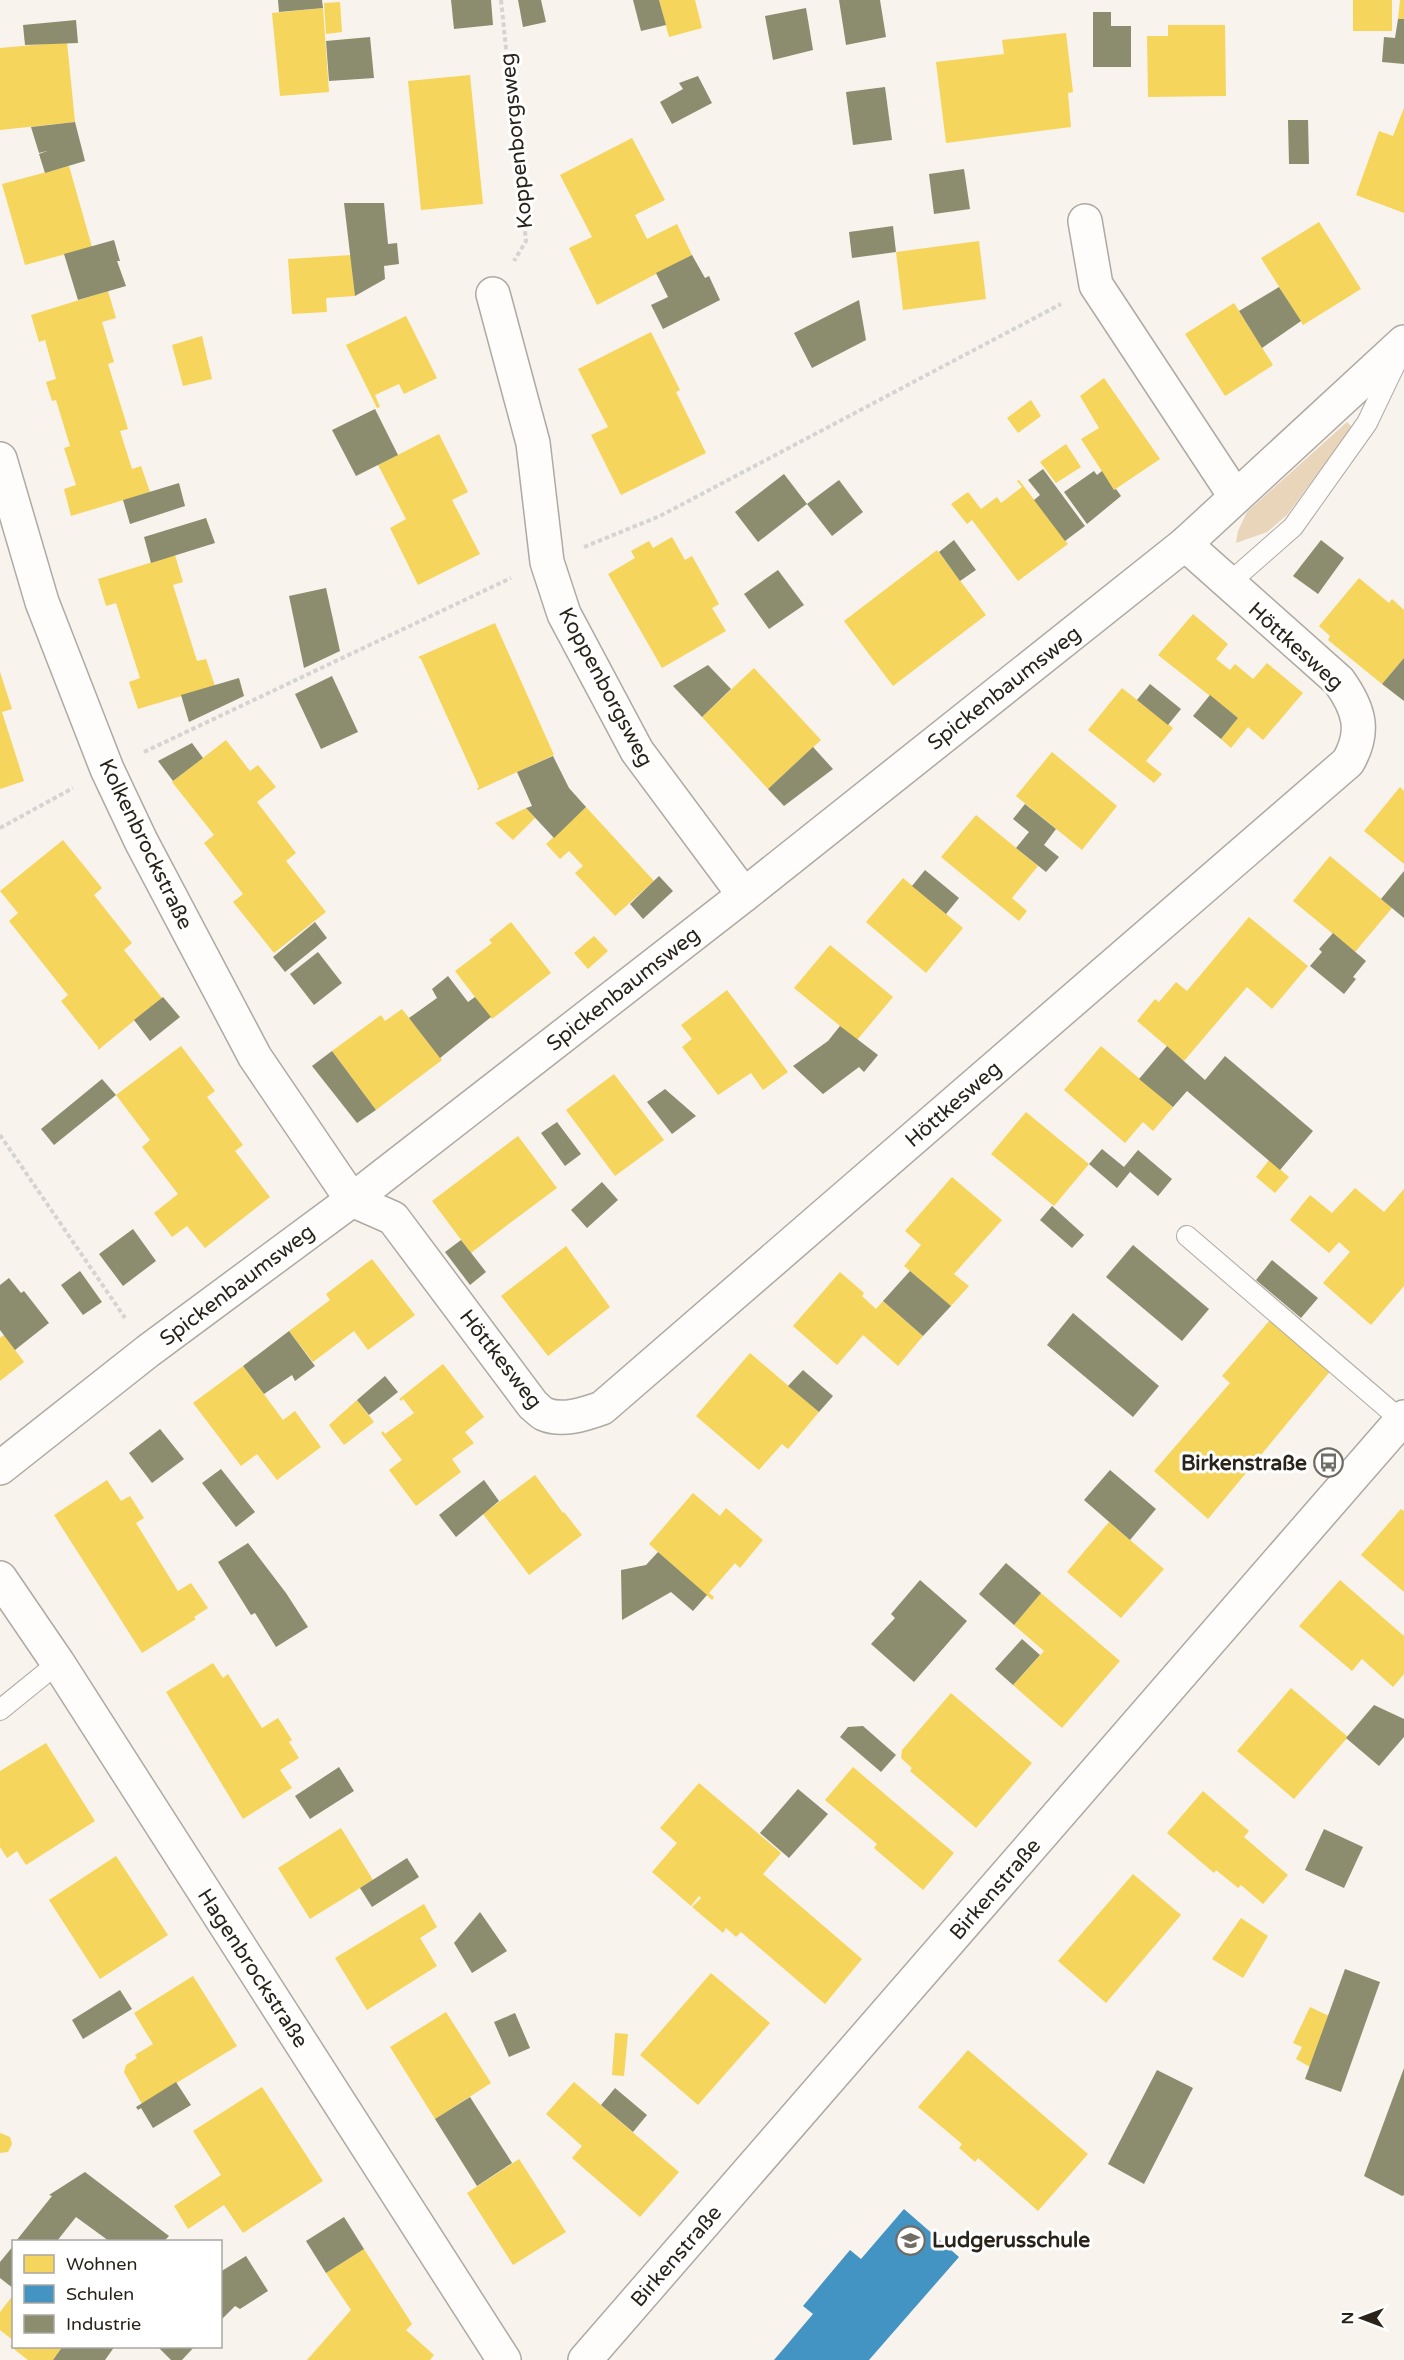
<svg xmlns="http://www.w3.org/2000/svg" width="1404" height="2360" viewBox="0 0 1404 2360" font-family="'Varela Round',sans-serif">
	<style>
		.green { fill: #e8d5ba }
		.homes { fill: #f6d55c }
		.schools { fill: #4393c3 }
		.industry { fill: #8c8c6e }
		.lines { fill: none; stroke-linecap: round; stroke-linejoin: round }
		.lane-casing { stroke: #aea9a2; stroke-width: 22 }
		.street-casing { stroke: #aea9a2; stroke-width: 36 }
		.path { stroke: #d5d4d2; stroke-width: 4; stroke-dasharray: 4.5 3; stroke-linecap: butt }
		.lane { stroke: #fefdfc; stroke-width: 20 }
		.street { stroke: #fefdfc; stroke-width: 33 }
		.labels { text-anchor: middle; stroke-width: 6; stroke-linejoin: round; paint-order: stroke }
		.street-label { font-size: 21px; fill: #29231a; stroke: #fff }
		.poi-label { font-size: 21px; font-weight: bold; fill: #29231a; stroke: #fff; text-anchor: end }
	</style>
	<rect width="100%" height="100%" fill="#f8f3ec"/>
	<path class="green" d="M1347,422L1352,427L1287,515L1267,532L1236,543L1238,531L1247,512Z"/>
	<g class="homes">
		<path d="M659,0H695L702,28L669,37Z"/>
		<rect x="1353" y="0" width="39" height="31"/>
		<path d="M1400,0H1404V19H1398Z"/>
		<path d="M340,2L342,32L326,34L324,3Z"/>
		<path d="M323,8L329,92L280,96L272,13Z"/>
		<path d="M1168,25H1225L1226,96L1148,97L1147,36H1168Z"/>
		<path d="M1066,33L1073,92L1068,93L1071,127L946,143L936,62L1004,54L1002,40Z"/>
		<path d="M67,42L75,122L0,130V48Z"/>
		<path d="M470,75L483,204L421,210L408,81Z"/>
		<path d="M1404,108V213L1356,195L1379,131L1393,136Z"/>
		<path d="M632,138L665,200L635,215L647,239L677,224L692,255L597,305L569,248L592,237L560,175Z"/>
		<path d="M69,166L92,247L25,265L2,184Z"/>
		<path d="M1319,222L1361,289L1303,325L1261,258Z"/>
		<path d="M979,241L986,299L903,310L896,252Z"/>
		<path d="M351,255L355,296L326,298L327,312L292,314L288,259Z"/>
		<path d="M108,291L116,318L102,322L114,362L108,364L128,429L120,431L132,469L141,466L150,492L71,516L64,489L76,485L64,448L70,446L56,400L52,401L46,382L56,379L45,340L39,342L31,315Z"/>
		<path d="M1234,303L1273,365L1225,396L1185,334Z"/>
		<path d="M406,316L437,378L404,394L399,384L375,395L380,407L377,408L346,345Z"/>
		<path d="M651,332L680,390L676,392L706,453L621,495L591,435L608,427L578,369Z"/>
		<path d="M202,336L212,379L183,386L172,345Z"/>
		<path d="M1104,378L1160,459L1114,490L1081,439L1099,428L1080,396Z"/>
		<path d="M1031,400L1041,416L1018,433L1007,418Z"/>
		<path d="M439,434L468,492L452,500L480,554L418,585L390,528L406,519L378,465Z"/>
		<path d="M1066,444L1081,467L1056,483L1040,462Z"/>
		<path d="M1019,480L1068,544L1018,581L972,520L967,524L951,504L968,492L981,509L997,497L1001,503L1022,487L1017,481Z"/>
		<path d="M672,537L685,560L692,556L719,604L712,608L726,631L662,668L608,574L635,558L631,551L649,541L653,548Z"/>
		<path d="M937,550L986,615L893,686L844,621Z"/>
		<path d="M175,555L183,582L173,585L197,661L206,659L215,686L138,709L129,682L140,678L116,603L106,606L98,579Z"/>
		<path d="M1359,578L1389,603L1392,599L1404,610V658L1382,684L1328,640L1330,636L1319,626Z"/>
		<path d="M1193,614L1228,644L1216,659L1230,670L1235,664L1253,679L1267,663L1303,693L1263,740L1248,727L1231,748L1221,739L1238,718L1158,655Z"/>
		<path d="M495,623L554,755L478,790L477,788L479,787L421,659L418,657Z"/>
		<path d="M754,668L821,740L768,789L702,717Z"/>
		<path d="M0,672L12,709L2,712L24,781L0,789Z"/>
		<path d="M1122,688L1173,728L1146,761L1162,774L1154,783L1088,730Z"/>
		<path d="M226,740L250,771L258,765L276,787L257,802L296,853L286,861L326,912L274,953L233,902L243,894L204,843L214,835L172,782Z"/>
		<path d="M1052,752L1117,806L1082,850L1016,796Z"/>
		<path d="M1400,787L1404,791V864L1364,831Z"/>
		<path d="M586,807L654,881L615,916L575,873L583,866L569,851L560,859L546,844Z"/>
		<path d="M526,808L535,818L513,840L495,823Z"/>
		<path d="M976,815L1038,866L1012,898L1027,911L1019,921L941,857Z"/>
		<path d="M63,840L102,888L94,895L132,943L124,950L162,998L98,1050V1047L61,1001L68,995L9,921L18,913L0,891Z"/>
		<path d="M1330,856L1392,908L1355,952L1293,901Z"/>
		<path d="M903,878L963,928L926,973L866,922Z"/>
		<path d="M1249,917L1308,966L1272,1009L1247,987L1184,1061L1137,1021L1155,999L1159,1002L1176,982L1187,991Z"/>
		<path d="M511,922L551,973L492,1019L455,971L492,943L489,940Z"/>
		<path d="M594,936L608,951L588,969L574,953Z"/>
		<path d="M830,945L893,997L857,1040L794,988Z"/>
		<path d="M727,990L788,1072L763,1090L751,1073L718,1095L682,1047L692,1039L681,1025Z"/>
		<path d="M402,1009L442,1060L376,1110L332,1051L381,1015L385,1021Z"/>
		<path d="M181,1046L215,1091L207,1097L243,1145L235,1151L270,1197L205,1248L187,1226L172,1237L154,1213L178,1194L142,1147L150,1140L116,1095Z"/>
		<path d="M1101,1046L1173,1107L1153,1131L1143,1122L1125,1143L1064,1090Z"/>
		<path d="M614,1074L664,1140L615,1176L566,1110Z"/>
		<path d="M1026,1112L1089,1164L1054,1206L991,1154Z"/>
		<path d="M518,1136L557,1188L514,1220L498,1199L514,1220L471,1253L432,1201Z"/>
		<path d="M1269,1160L1289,1177L1275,1193L1256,1177Z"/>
		<path d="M952,1177L1002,1220L954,1274L969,1286L951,1306L904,1266L921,1245L905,1231Z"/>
		<path d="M1355,1188L1384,1212L1404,1189V1286L1371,1325L1323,1283L1350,1252L1339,1242L1329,1253L1290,1220L1310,1195L1332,1213Z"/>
		<path d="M566,1246L610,1307L548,1356L501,1296Z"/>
		<path d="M372,1259L415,1315L368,1350L354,1331L313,1362L289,1331L330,1300L326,1294Z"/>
		<path d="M840,1272L864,1293L862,1296L876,1309L883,1301L923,1336L898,1366L863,1335L837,1365L793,1326Z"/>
		<path d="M1270,1320L1332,1369L1208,1519L1154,1471L1230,1383L1222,1376Z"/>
		<path d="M4,1335L24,1362L0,1381V1338Z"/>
		<path d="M750,1353L819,1412L788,1449L782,1444L759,1470L696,1416Z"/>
		<path d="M443,1364L484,1417L465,1432L474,1443L452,1459L461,1472L416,1506L389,1470L402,1460L381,1433L383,1431L385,1434L414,1413L403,1399L401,1401L399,1399Z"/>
		<path d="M243,1366L283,1420L295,1411L321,1447L277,1480L257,1454L241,1466L193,1403Z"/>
		<path d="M357,1400L374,1422L344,1445L329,1425Z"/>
		<path d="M535,1475L563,1513L564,1512L582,1535L529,1575L483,1514Z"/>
		<path d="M107,1480L121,1501L130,1496L144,1518L136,1523L178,1591L191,1583L208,1608L194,1617L196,1619L142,1653L54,1515Z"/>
		<path d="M693,1493L720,1516L726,1508L763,1540L740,1568L735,1563L709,1593L714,1597L712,1600L649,1544Z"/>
		<path d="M1401,1509L1404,1511V1592L1361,1555Z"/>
		<path d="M1109,1522L1164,1569L1121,1618L1067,1572Z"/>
		<path d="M1340,1580L1404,1636V1674L1393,1687L1362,1659L1352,1671L1299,1626Z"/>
		<path d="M1041,1593L1120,1661L1062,1728L1013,1685L1044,1651L1014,1625Z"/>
		<path d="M213,1663L223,1678L228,1674L262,1728L278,1718L292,1740L289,1742L299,1758L280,1770L292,1788L243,1819L166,1692Z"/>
		<path d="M1291,1688L1348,1737L1294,1799L1237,1751Z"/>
		<path d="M951,1693L1032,1763L976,1828L910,1771L912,1768L901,1758L902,1750Z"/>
		<path d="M46,1743L95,1821L26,1865L17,1851L7,1858L0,1847V1771Z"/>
		<path d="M853,1767L954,1853L923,1890L874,1848L877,1844L825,1800Z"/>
		<path d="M699,1783L781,1853L763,1874L862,1959L825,2004L741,1932L736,1937L726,1928L723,1933L692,1907L701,1898L699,1896L691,1906L652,1872L677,1843L660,1828Z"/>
		<path d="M1203,1791L1249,1831L1244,1837L1288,1875L1263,1904L1241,1885L1238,1888L1216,1870L1214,1873L1167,1833Z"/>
		<path d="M341,1828L373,1880L310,1919L278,1868Z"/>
		<path d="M116,1856L168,1935L100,1979L49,1900Z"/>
		<path d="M1133,1874L1181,1915L1106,2003L1058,1961Z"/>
		<path d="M424,1904L437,1927L420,1938L437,1966L367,2010L335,1958Z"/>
		<path d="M1241,1918L1268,1936L1243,1978L1212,1959Z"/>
		<path d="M711,1973L770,2023L698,2105L640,2055Z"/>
		<path d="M193,1976L237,2046L142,2104L124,2072L126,2065L137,2058L135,2055L153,2044L134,2013Z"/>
		<path d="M1310,2007L1329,2016L1310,2067L1296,2059L1302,2047L1293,2043Z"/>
		<path d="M446,2012L491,2083L435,2119L390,2047Z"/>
		<path d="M615,2033L628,2034L624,2076L612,2075Z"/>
		<path d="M968,2050L1088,2154L1038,2211L978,2158L975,2162L959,2148L962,2144L918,2107Z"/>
		<path d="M574,2082L679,2172L640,2217L572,2158L582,2146L546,2114Z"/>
		<path d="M262,2087L323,2181L243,2233L224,2205L188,2229L174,2206L221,2175L193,2131Z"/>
		<path d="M0,2133L10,2137L12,2144L8,2152L0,2153Z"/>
		<path d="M519,2159L566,2232L513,2265L467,2193Z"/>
		<path d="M364,2249L412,2324L406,2330L434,2355L430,2360H307L351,2310L326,2273Z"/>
		<path d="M14,2294V2341L0,2330V2312Z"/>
		<path d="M14,2343V2346H63L53,2360H28L10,2346Z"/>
	</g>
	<path class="schools" d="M904,2209L959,2257L869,2360H774L813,2314L803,2306L850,2250L861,2259Z"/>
	<g class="industry">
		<path d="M278,0H322L323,8L279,12Z"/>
		<path d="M451,0H491L493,25L454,29Z"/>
		<path d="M518,0H541L546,22L523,27Z"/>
		<path d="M633,0H659L666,25L641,31Z"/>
		<path d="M839,0H880L886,37L846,45Z"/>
		<path d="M806,8L813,50L773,60L765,16Z"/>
		<path d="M1093,12H1111V26H1131V67H1093Z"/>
		<path d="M1398,19H1404V64L1382,62L1384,37L1395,38Z"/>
		<path d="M76,20L78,43L25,45L23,25Z"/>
		<path d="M370,37L374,78L329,81L326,41Z"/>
		<path d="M698,76L712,103L672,124L660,102L683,89L679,83Z"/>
		<path d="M885,87L892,140L853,145L846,92Z"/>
		<path d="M1288,120H1308L1309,164H1289Z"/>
		<path d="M75,122L85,161L45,173L39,154L47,151L39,153L31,127Z"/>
		<path d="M964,169L970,209L934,214L929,174Z"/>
		<path d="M344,203H384L388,244L397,243L399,264L384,266L385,279L355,296Z"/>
		<path d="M893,226L896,252L852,258L849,232Z"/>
		<path d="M114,240L120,261H117L126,286L78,300L64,254Z"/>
		<path d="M692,255L705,278L709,276L720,300L663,329L651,305L668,297L656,273Z"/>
		<path d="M1279,287L1301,321L1262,348L1239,311Z"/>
		<path d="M859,300L866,340L812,368L794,333Z"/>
		<path d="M375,409L398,455L356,476L332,430Z"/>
		<path d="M1043,469L1085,526L1065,541L1034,500L1040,495L1028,480Z"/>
		<path d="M1094,471L1097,475L1102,471L1114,490L1116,489L1121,496L1087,524L1064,492Z"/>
		<path d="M784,474L807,504L758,542L735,512Z"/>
		<path d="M839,480L863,512L832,536L807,504Z"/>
		<path d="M179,483L185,506L130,524L123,500Z"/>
		<path d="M206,518L215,543L151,563L144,537Z"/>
		<path d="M954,540L976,570L960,581L939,552Z"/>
		<path d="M1321,540L1344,558L1318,594L1293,576Z"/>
		<path d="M778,570L804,605L769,629L744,594Z"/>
		<path d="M326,588L340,651L304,668L289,596Z"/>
		<path d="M1404,658V701L1382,684Z"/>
		<path d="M708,665L731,689L702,717L673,686Z"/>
		<path d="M332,676L358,732L321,749L295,694Z"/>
		<path d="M239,678L244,696L189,722L181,695Z"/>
		<path d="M1150,684L1181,709L1168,725L1137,700Z"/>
		<path d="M1210,695L1238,718L1221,739L1193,716Z"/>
		<path d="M192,743L203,758L173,781L158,761Z"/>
		<path d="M813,747L833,769L784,806L768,789Z"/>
		<path d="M553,756L569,788L586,807L554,838L526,808L532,806L517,772Z"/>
		<path d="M1025,804L1056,829L1044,845L1059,857L1046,872L1016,848L1029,832L1013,819Z"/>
		<path d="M925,870L959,898L946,914L912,886Z"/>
		<path d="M1404,871V918L1381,899Z"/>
		<path d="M659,876L673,891L643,919L630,904Z"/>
		<path d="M315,922L327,938L285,972L273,957Z"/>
		<path d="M1333,933L1366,961L1353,977L1356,979L1344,994L1310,966L1322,952L1319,949Z"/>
		<path d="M318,952L342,983L314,1005L290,974Z"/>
		<path d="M448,976L468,1002L475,997L491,1017L440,1058L409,1018L437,998L432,989Z"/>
		<path d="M163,997L180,1017L150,1041L134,1020Z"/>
		<path d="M840,1026L878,1055L864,1072L859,1067L823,1094L793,1066L828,1041Z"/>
		<path d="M1167,1046L1205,1080L1225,1056L1313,1131L1280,1170L1187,1091L1173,1107L1139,1079Z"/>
		<path d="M332,1051L376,1110L357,1123L312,1066Z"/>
		<path d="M102,1079L116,1095L54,1145L41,1129Z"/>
		<path d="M665,1089L696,1116L672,1134L647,1102Z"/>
		<path d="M557,1122L581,1154L565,1166L541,1133Z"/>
		<path d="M1102,1149L1124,1167L1138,1150L1172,1179L1158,1196L1130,1172L1117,1188L1089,1164Z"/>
		<path d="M602,1182L618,1200L587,1228L571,1210Z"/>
		<path d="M1052,1206L1084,1235L1072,1248L1040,1220Z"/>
		<path d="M133,1229L156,1261L123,1286L99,1254Z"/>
		<path d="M461,1240L486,1272L470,1285L445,1252Z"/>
		<path d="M1133,1245L1209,1309L1182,1341L1106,1277Z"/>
		<path d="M1272,1260L1318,1298L1301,1318L1256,1280Z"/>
		<path d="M80,1271L102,1302L83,1315L61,1285Z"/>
		<path d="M910,1271L951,1306L923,1336L883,1301Z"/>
		<path d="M9,1278L21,1293L24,1291L49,1323L15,1350L0,1330V1285Z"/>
		<path d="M1073,1313L1159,1386L1133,1417L1047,1345Z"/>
		<path d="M289,1331L315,1366L295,1381L292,1375L264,1394L243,1366Z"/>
		<path d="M803,1370L833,1396L819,1412L788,1386Z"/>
		<path d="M385,1376L398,1392L369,1415L357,1400Z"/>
		<path d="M160,1429L184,1459L152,1483L129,1453Z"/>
		<path d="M221,1469L255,1512L236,1527L202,1483Z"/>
		<path d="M1110,1470L1156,1509L1130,1540L1084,1500Z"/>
		<path d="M484,1480L499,1501L456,1537L439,1515Z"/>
		<path d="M248,1543L286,1593L308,1627L276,1647L255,1613L251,1615L218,1562Z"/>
		<path d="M658,1552L707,1595L693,1611L671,1592L622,1620L621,1570L646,1565Z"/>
		<path d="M1006,1563L1041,1593L1014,1625L979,1594Z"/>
		<path d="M920,1580L967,1621L914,1682L871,1644L895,1618L891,1614Z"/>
		<path d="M1022,1639L1040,1655L1013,1685L995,1669Z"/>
		<path d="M1374,1705L1404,1719V1737L1379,1766L1346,1738Z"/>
		<path d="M863,1726L896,1755L881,1772L840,1737L848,1727Z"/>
		<path d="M339,1767L354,1791L310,1819L295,1796Z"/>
		<path d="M798,1789L828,1814L789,1858L760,1833Z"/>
		<path d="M1324,1829L1363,1847L1344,1888L1305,1870Z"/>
		<path d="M407,1858L419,1877L372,1907L360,1888Z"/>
		<path d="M480,1912L507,1951L472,1973L454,1943Z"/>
		<path d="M1345,1969L1380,1982L1341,2092L1305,2079Z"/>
		<path d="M120,1990L132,2009L83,2039L72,2020Z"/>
		<path d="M515,2013L530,2048L509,2057L494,2022Z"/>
		<path d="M1404,2068V2195L1402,2196L1364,2176Z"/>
		<path d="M1157,2070L1193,2088L1144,2184L1108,2164Z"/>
		<path d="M176,2082L191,2105L153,2128L141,2108L138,2110L136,2107Z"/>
		<path d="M615,2088L647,2115L633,2132L601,2105Z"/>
		<path d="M470,2097L512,2163L477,2186L435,2119Z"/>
		<path d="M85,2172L169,2236L164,2241H109L76,2217L57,2241H16L52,2196L49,2195Z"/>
		<path d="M344,2217L364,2249L326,2273L306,2241Z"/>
		<path d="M14,2245V2289L0,2278V2262Z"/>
		<path d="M246,2256L268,2291L240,2309L235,2306L220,2321V2272Z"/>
		<path d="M63,2346H115L105,2360H53Z"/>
		<path d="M157,2346H195L182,2360H171Z"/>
	</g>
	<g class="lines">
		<defs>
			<g id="lane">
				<path d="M1228,584L1293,527L1367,423L1399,356"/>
				<path d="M1187,1236L1401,1420"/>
				<path d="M0,1710L58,1663"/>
			</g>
			<g id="street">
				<path d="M1085,221L1096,285L1235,496"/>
				<path d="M493,294L533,443L547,562L564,614L637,751L744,895"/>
				<path d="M0,459L42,602L107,769L141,841L255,1057L352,1200L393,1218L533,1405C536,1407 540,1412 544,1414C562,1422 585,1414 602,1408L1348,762C1366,731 1359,709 1339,681L1185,544"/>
				<path d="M0,1468L148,1351L352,1200L744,895L1185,544L1404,342"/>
				<path d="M0,1578L58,1663L504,2360"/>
				<path d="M585,2360L1404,1417"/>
			</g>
		</defs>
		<use href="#lane" class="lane-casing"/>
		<use href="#street" class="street-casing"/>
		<g class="path">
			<path d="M501,0L526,241L514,261"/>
			<path d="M584,547L660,516L1061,304"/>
			<path d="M144,752L511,578"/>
			<path d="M0,828L73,788"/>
			<path d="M0,1135L125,1318"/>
		</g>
		<use href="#lane" class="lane"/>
		<use href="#street" class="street"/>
	</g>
	<defs>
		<symbol id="bus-ring" viewBox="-11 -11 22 22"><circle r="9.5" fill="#fff" stroke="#716c64" stroke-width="1.5"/><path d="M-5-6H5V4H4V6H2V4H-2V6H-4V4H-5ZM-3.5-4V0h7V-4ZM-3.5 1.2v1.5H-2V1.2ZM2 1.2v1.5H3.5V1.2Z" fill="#716c64"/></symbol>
		<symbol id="school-ring" viewBox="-11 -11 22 22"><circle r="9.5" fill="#fff" stroke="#716c64" stroke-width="1.5"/><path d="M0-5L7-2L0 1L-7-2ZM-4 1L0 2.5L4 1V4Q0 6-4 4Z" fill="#716c64"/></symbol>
	</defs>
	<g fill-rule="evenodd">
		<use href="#bus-ring" x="1312" y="1446" width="33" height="33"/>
		<use href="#school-ring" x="894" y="2224" width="33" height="33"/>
	</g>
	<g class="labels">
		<g class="street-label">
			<text transform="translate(516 141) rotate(-96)" y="7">Koppenborgsweg</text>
			<text transform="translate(1296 646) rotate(42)" y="7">Höttkesweg</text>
			<text transform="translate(606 687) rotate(62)" y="7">Koppenborgsweg</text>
			<text transform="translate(1004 688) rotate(-38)" y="7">Spickenbaumsweg</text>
			<text transform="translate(146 844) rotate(64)" y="7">Kolkenbrockstraße</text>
			<text transform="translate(623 989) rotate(-38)" y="7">Spickenbaumsweg</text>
			<text transform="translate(953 1104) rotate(-41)" y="7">Höttkesweg</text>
			<text transform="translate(237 1285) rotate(-37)" y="7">Spickenbaumsweg</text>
			<text transform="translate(501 1359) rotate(52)" y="7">Höttkesweg</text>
			<text transform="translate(995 1889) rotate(-49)" y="7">Birkenstraße</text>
			<text transform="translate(253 1968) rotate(57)" y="7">Hagenbrockstraße</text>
			<text transform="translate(676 2256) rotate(-49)" y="7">Birkenstraße</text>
		</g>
		<g class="poi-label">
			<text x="1307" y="1470">Birkenstraße</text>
			<text x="932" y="2247" text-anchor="start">Ludgerusschule</text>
		</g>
	</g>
	<rect x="12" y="2240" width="210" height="108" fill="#ffffff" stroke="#a9a7a3" stroke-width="1.5"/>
	<rect x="24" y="2255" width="30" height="18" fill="#f6d55c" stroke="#a9a7a3" stroke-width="1.5"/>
	<text x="66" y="2270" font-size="18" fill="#29231a">Wohnen</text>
	<rect x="24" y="2285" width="30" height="18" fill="#4393c3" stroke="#a9a7a3" stroke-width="1.5"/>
	<text x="66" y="2300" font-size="18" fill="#29231a">Schulen</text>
	<rect x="24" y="2315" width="30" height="18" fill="#8c8c6e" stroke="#a9a7a3" stroke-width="1.5"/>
	<text x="66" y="2330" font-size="18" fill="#29231a">Industrie</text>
	<g transform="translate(1362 2318) rotate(270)" stroke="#ffffff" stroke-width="4.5" paint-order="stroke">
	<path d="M0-4.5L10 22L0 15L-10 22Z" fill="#29231a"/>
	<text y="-9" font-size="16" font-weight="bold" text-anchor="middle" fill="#29231a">N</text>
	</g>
</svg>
